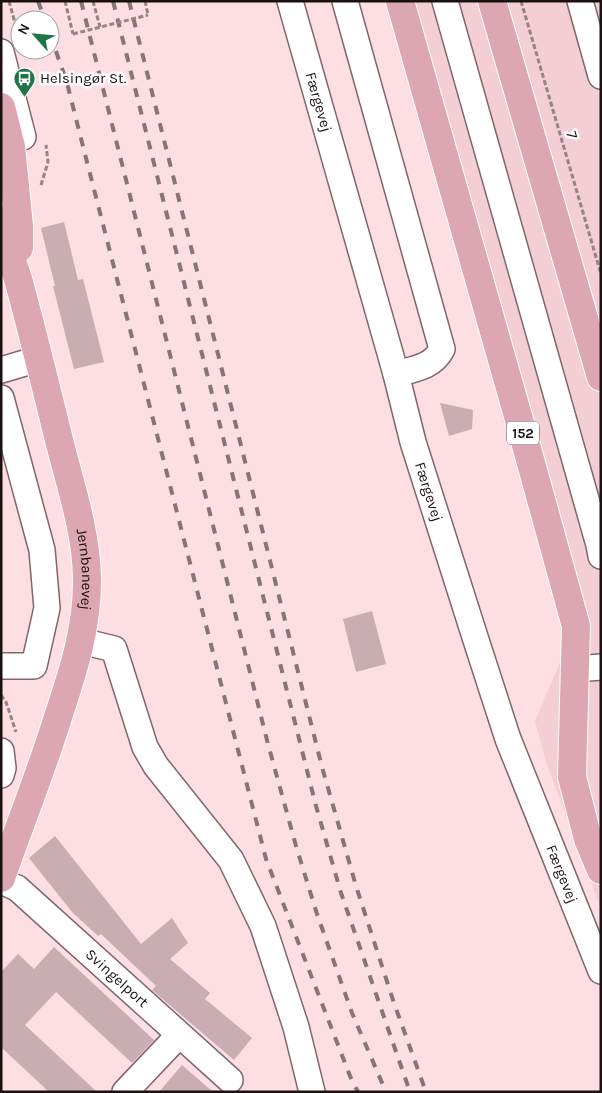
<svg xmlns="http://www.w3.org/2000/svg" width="602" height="1093" viewBox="0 0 602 1093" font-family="Karla,sans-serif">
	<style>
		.built { fill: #f4ced5 }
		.building { fill: #c9adb2 }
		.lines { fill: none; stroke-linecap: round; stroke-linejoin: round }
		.minor-casing { stroke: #80666b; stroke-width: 28 }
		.major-casing { stroke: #fff; stroke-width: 30 }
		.path { stroke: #978286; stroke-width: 3; stroke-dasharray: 5 2.5; stroke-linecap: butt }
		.minor { stroke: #fff; stroke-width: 25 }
		.major { stroke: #dca6b2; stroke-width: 28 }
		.rail { stroke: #877477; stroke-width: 4; stroke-dasharray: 9 9; stroke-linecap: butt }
		.path-bridge { stroke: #978286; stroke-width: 3; stroke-dasharray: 5 2.5; stroke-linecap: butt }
		.labels { text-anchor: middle; stroke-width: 5; stroke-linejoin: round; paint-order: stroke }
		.shield { fill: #fff; stroke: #5f585a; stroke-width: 1 }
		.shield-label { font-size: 14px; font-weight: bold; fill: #1a1113 }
		.poi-label { font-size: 15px; fill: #1a1113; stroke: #fff; text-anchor: start }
		.street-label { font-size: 15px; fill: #1a1113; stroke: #fff }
	</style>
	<rect width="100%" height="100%" fill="#fcdee3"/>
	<path class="built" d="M413,1H598L601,9V909L546,762L535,721L584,606Z"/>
	<g class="building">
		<path d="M64,222L78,280L83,279L104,362L74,369L53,286H55L41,228Z"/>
		<path d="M440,403L473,410L472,429L449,436Z"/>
		<path d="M372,611L386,664L356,672L343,619Z"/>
		<path d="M55,836L141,944L172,918L188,943L170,959L210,993L205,999L252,1038L234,1060L152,990L156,986L101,934L98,936L72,912L29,858Z"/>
		<path d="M54,947L154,1040L132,1063L56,992L25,1025L97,1092H49L1,1047V972L18,954L34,969Z"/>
		<path d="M182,1065L213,1092H159Z"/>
	</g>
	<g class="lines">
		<defs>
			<g id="minor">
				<path id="s1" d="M290,1L396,374L413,442L475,637L508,739L601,971"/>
				<path d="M345,1L442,349C433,367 414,369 396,374"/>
				<path d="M445,1L599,545L601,556"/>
				<path d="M580,1L601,76"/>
				<path d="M1,52L23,137"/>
				<path d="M1,370L38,359"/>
				<path d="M1,398L42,550L47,608L34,666H1"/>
				<path d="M81,641L114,649L145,747L156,766L231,860L263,926L296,1027L312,1092"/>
				<path d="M575,669L601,667"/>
				<path d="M1,751L3,768L1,775"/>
				<path id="s2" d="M1,881L17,888L230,1080"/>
				<path d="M125,1092L179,1035"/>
			</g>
			<g id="major">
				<path d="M400,1L518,416L576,626L572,777L588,839L601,870"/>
				<path d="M492,1L601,377"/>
				<path d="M1,107L11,147L19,226V248"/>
				<path id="s3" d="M1,220C4,243 14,264 20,286C34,338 47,391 60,444C71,487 86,532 87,577C88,626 73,672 58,717C41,772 20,824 1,878"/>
			</g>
		</defs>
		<use href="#minor" class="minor-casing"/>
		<use href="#major" class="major-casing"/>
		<g class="path">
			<path d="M9,1L18,34"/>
			<path d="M65,1L73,34"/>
			<path d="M93,1L100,27"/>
			<path d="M145,1L148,15"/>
			<path d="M521,1L601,274"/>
			<path d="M41,185L48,162L46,145"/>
			<path d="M1,695L6,702L16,732"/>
		</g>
		<use href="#minor" class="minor"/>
		<use href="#major" class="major"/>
		<g class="rail">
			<path d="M38,1L45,20"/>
			<path d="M81,1L268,744L296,846L317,914L352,1013L386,1092"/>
			<path d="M113,1L316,806L341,893L410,1092"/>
			<path d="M129,1L322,767L356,886L394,1003L426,1092"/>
			<path d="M50,34L67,83L88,166L266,859L350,1076L358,1092"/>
		</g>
		<path class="path-bridge" d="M73,34L148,15"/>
	</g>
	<defs>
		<symbol id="bus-pin" viewBox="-11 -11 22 30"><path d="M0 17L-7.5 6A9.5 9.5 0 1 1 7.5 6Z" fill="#1e7548" stroke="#fff"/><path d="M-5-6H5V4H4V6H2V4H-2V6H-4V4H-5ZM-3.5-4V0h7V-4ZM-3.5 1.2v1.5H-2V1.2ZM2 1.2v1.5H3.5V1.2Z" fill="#fff"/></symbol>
	</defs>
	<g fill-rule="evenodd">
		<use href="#bus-pin" x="12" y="66" width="25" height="34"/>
	</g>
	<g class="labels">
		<rect class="shield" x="507" y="421.5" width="32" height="23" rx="4"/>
		<g class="shield-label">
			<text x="523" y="438">152</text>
		</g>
		<g class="poi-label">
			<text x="40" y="83">Helsingør St.</text>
		</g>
		<g class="street-label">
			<text dy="5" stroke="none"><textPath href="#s1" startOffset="105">Færgevej</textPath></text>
			<text transform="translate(572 135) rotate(74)" y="5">7</text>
			<text dy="5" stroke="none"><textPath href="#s1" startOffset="510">Færgevej</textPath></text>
			<text dy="5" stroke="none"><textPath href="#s3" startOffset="360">Jernbanevej</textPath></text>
			<text dy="5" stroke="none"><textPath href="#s1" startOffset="915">Færgevej</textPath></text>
			<text dy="5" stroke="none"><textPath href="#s2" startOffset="152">Svingelport</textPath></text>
		</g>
	</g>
	<rect width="602" height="1093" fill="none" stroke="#1a1113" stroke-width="5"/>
	<g transform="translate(35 35) rotate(297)"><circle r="24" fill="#ffffff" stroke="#a3a0a1"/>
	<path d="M0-4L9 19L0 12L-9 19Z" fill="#1e7548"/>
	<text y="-8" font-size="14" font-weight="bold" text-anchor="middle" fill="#1a1113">N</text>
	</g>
</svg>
